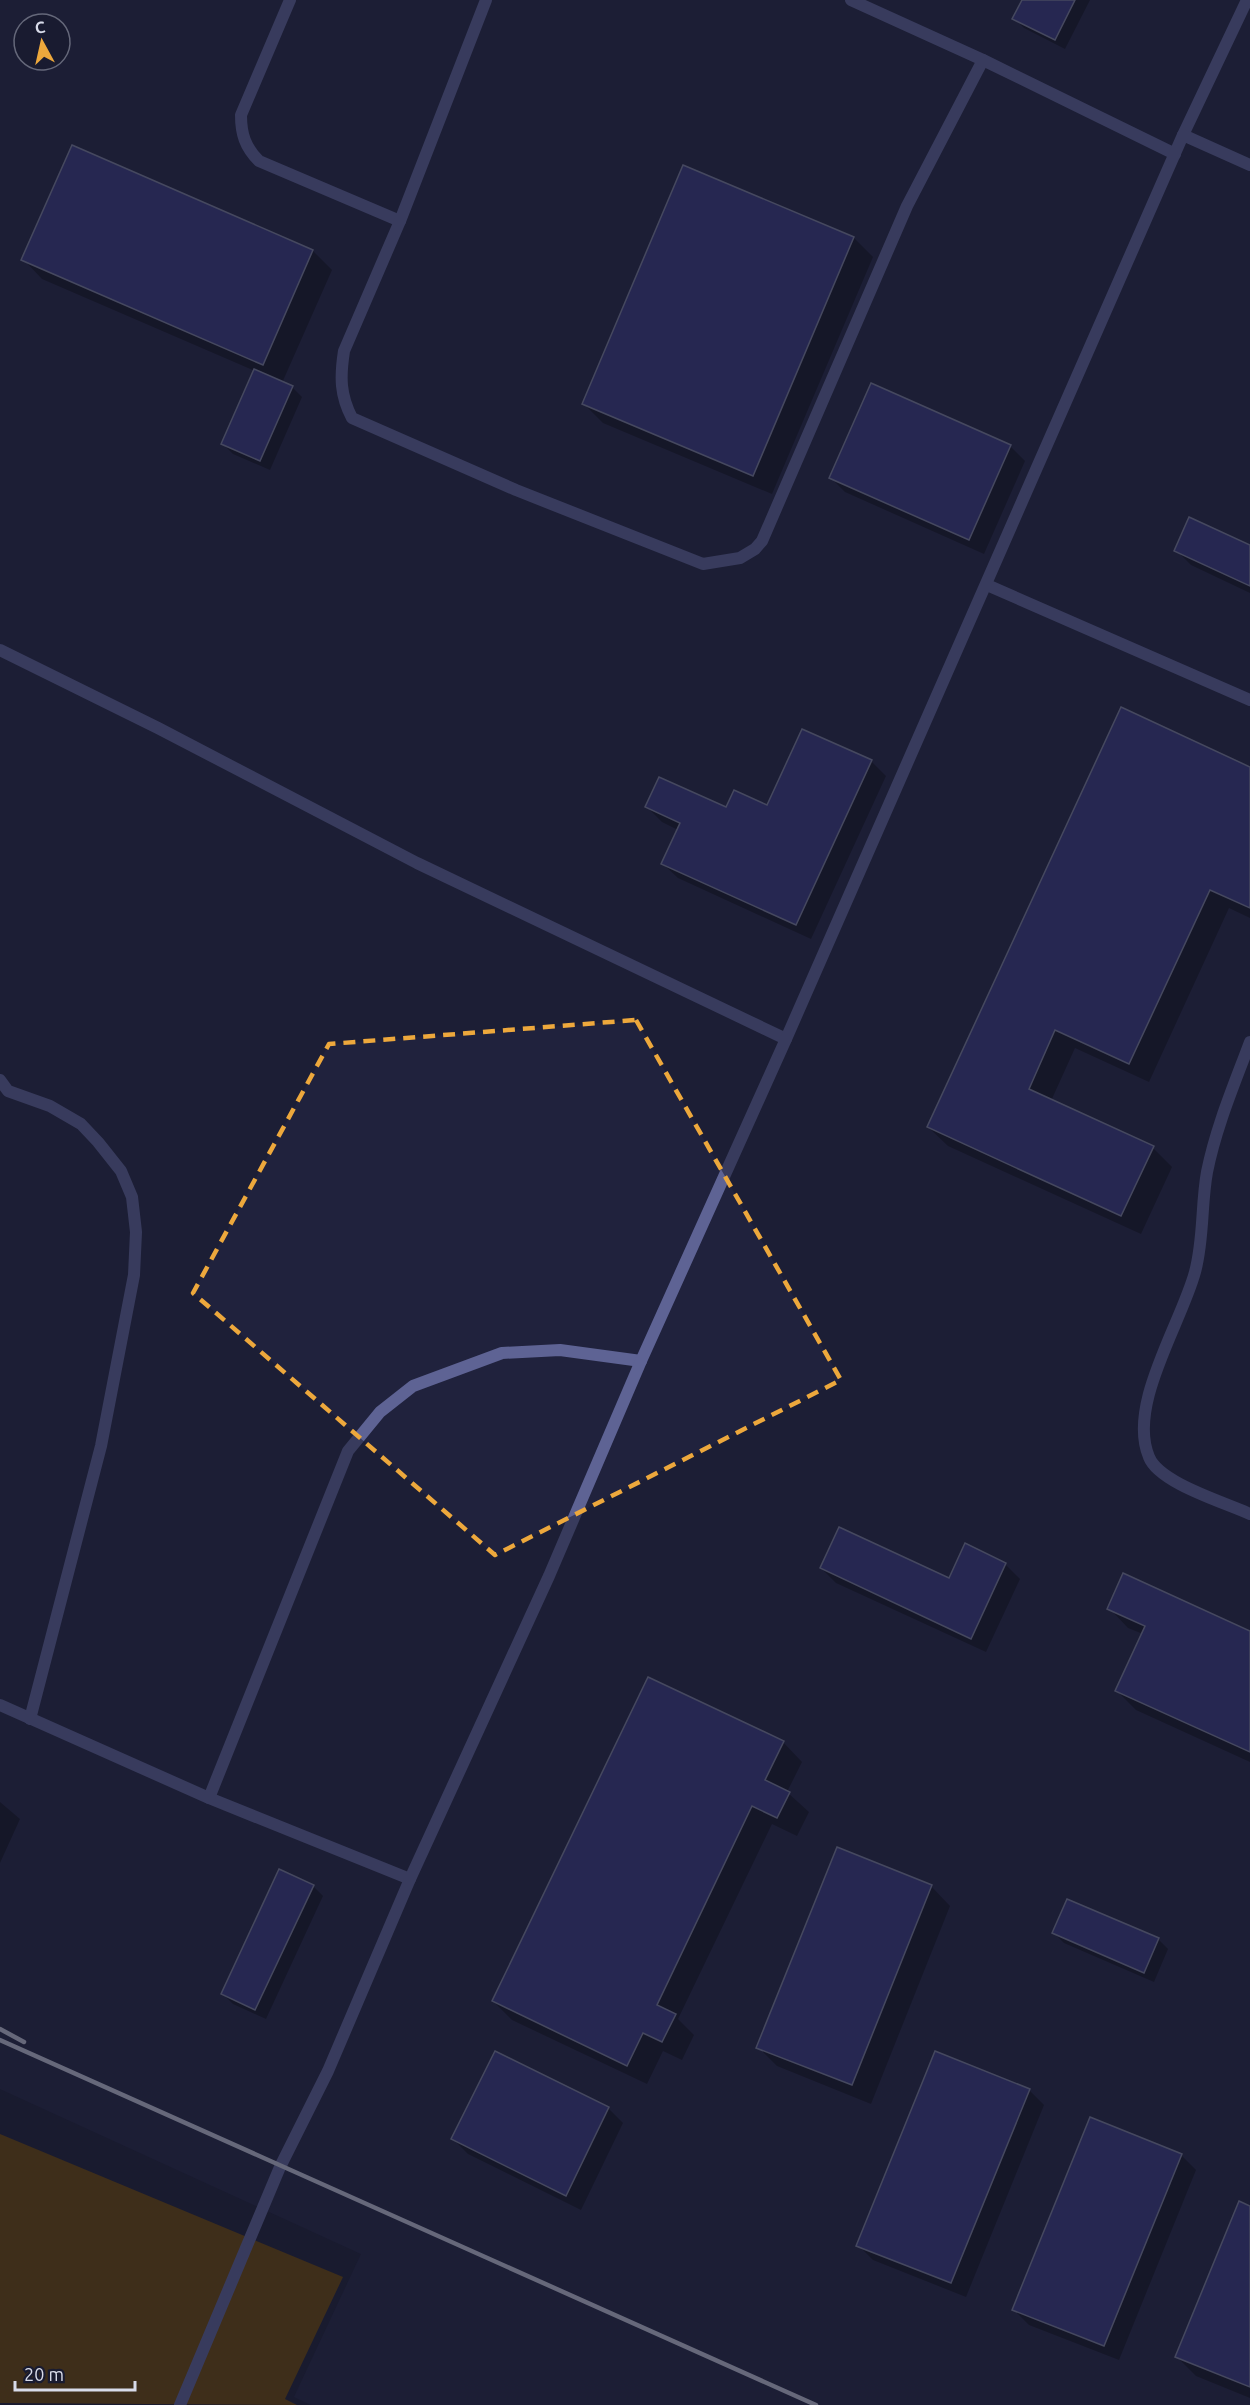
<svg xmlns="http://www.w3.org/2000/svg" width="1250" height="2405" viewBox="0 0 1250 2405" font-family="Ubuntu,sans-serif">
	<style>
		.built { fill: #20223d; fill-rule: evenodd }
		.forest { fill: #6b4500 }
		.shadow { fill: #0007 }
		.building { fill: #36367b; stroke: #7b7f99; stroke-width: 1.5 }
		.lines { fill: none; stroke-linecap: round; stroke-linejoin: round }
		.service { stroke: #5e6394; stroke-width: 12 }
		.rail { stroke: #c3c6d5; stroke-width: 4.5 }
		.marked { fill: none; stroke: #eda83c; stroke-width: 4.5; stroke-dasharray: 12 8; stroke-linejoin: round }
	</style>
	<rect width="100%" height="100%" fill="#191b30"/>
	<path class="built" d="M0,0H1250V2405H311L294,2397L361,2254L0,2089ZM24,24H60V60H24Z"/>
	<path class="forest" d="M0,2134L343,2277L285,2399L297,2405L0,2403Z"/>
	<g class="shadow">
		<path d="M1023,0H1090L1065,49L1024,28L1014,18Z"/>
		<path d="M854,238L873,257L772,494L603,423L584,404Z"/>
		<path d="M313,251L332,270L282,383L292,387L302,397L270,470L233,454L223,444L255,371L42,279L23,259Z"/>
		<path d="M1010,446L1025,461L984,554L845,492L830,477Z"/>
		<path d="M1250,546V593L1191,565L1176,550Z"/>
		<path d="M871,761L886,776L811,939L678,878L663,864L678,830L662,822L647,807L727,809L768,807Z"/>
		<path d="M1250,768V918L1229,908L1149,1082L1075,1048L1051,1101L1153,1148L1172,1167L1141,1234L948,1146L928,1127Z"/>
		<path d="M1005,1564L1020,1579L986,1652L836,1583L821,1568L949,1580Z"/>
		<path d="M1109,1608L1250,1633V1762L1136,1710L1117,1691L1143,1634L1128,1628Z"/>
		<path d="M783,1742L802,1762L787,1792L809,1812L797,1836L772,1824L678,2019L694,2035L682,2060L663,2051L647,2084L512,2020L493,2001Z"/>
		<path d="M0,1802L20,1819L0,1863Z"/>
		<path d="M313,1886L323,1896L266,2019L233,2004L223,1994Z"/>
		<path d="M931,1886L950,1906L871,2104L777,2066L758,2047Z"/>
		<path d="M1054,1933L1158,1939L1168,1949L1154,1982L1064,1943Z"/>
		<path d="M496,2053L609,2109L623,2123L581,2210L468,2154L453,2139Z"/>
		<path d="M1029,2090L1044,2105L966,2297L873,2260L858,2245Z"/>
		<path d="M1181,2155L1196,2170L1119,2360L1029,2325L1014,2310Z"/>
		<path d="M1250,2207V2398L1196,2376L1177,2357Z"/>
	</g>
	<g class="building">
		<path d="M1022,0H1075L1055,40L1012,19Z"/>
		<path d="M72,145L313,250L263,365L21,260Z"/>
		<path d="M683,165L854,237L753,476L582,404Z"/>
		<path d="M254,369L293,386L260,461L221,444Z"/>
		<path d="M871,383L1011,445L969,540L829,478Z"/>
		<path d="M1189,517L1250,545V586L1174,551Z"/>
		<path d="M1121,707L1250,767V908L1210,890L1129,1064L1055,1030L1029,1089L1154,1146L1121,1216L927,1127Z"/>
		<path d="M802,729L872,760L796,925L661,864L680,823L645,807L659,777L726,807L734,790L767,805Z"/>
		<path d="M839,1527L949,1578L965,1543L1006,1563L971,1639L820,1568Z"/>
		<path d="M1123,1573L1250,1631V1752L1115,1691L1145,1626L1107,1609Z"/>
		<path d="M648,1677L784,1741L765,1780L790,1792L777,1818L752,1806L657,2005L676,2014L662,2042L643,2033L627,2066L492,2001Z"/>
		<path d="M837,1847L932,1885L852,2085L756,2048Z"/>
		<path d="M279,1869L314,1885L255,2010L221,1994Z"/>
		<path d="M1067,1899L1159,1938L1144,1973L1052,1933Z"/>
		<path d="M495,2051L609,2107L566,2196L451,2139Z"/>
		<path d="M935,2051L1030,2089L951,2283L856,2246Z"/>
		<path d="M1090,2117L1182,2154L1104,2346L1012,2310Z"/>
		<path d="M1239,2201L1250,2206V2387L1175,2357Z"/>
	</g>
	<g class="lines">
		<g class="service">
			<path d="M290,0L241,115C241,134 245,147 259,161L400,221"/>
			<path d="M486,0L400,221L344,351C340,377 340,395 352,418L516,490L703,564L740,558L755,549L762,541L907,206L983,60"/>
			<path d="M851,0L983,60L1175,154"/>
			<path d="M1183,135L1247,0"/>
			<path d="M987,585L1250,700"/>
			<path d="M0,650L158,728L417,863L786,1039"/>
			<path d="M1250,1042C1234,1085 1216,1127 1207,1172C1201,1205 1204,1239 1195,1272C1181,1324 1127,1405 1149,1457C1159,1483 1224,1502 1250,1514"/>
			<path d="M0,1080L8,1091L50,1106L81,1124L98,1142L121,1171L132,1197L136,1232L134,1275L101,1446L30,1719"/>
			<path d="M0,1705L209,1798L410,1879"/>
			<path d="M209,1798L348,1451L380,1412L413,1386L502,1353L560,1350L641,1361"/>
			<path d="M180,2405L280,2167L328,2071L410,1879L549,1576L641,1361L786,1039L1183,135L1250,165"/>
		</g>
		<g class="rail">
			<path d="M0,2029L24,2042"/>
			<path d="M0,2040L816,2405"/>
		</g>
	</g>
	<path d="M0 0H1250V2405H0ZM636,1020L841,1380L495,1555L193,1293L329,1044Z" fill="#191b30" fill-opacity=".55" fill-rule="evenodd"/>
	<path class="marked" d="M636,1020L841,1380L495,1555L193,1293L329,1044Z"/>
	<g transform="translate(42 42) rotate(352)"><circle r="28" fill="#191b30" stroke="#65687a" stroke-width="1.5"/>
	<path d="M0-4.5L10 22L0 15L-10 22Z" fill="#eda83c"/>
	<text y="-9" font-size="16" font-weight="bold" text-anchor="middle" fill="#d8dbe9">С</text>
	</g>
	<path d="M15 2381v9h120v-9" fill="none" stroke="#d8dbe9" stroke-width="3"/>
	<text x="24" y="2381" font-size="18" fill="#d8dbe9" stroke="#191b30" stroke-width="4.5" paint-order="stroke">20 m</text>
</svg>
